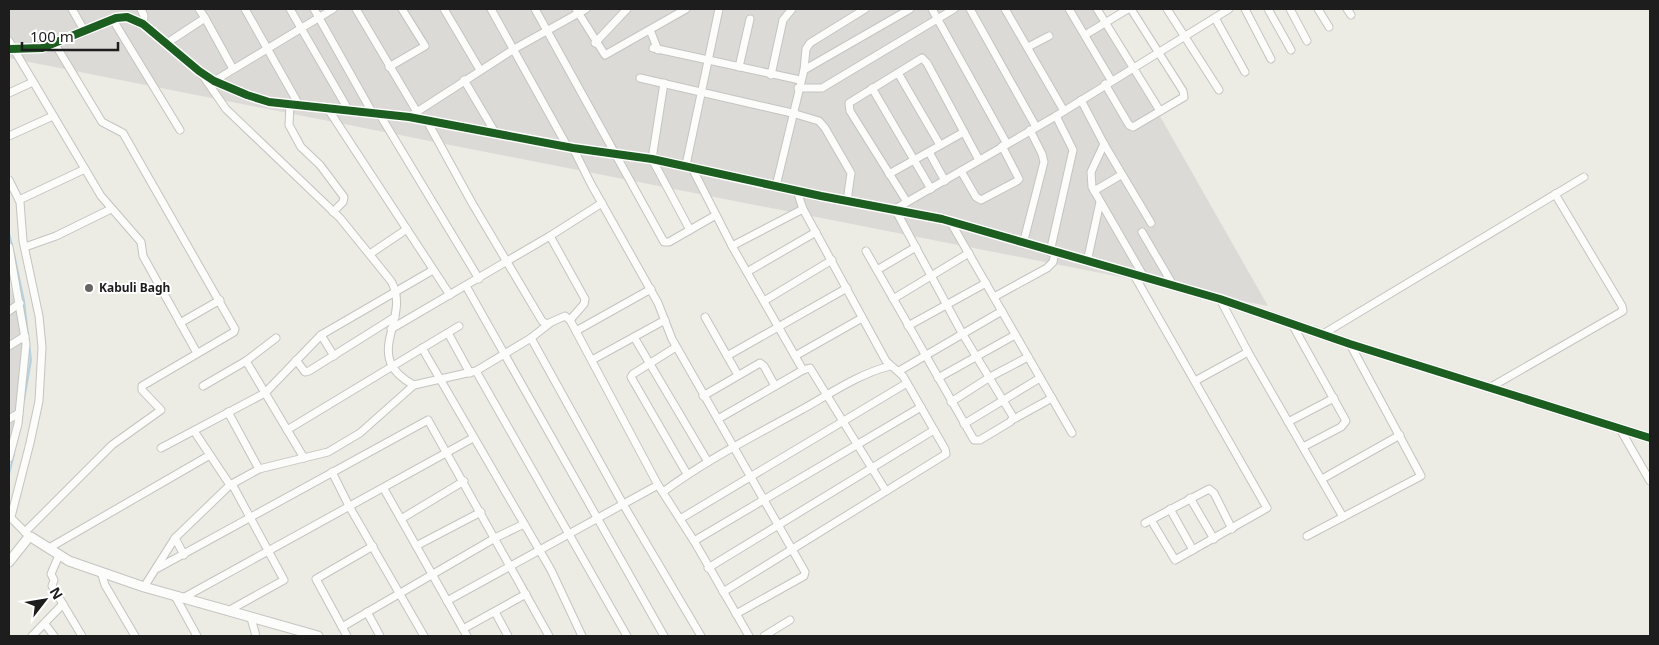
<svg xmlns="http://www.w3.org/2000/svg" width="1659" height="645" viewBox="0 0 1659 645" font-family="'Noto Sans',sans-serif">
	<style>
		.residential { fill: #dbdad6 }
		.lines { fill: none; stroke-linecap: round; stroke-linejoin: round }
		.stream { stroke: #b5d2e2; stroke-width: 2 }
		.minor-casing { stroke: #c4c4c1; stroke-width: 9 }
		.tertiary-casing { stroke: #c4c4c1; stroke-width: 11 }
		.minor { stroke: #fcfcfb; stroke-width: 7 }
		.tertiary { stroke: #fcfcfb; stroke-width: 9 }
		.cycleway-casing { stroke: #fff; stroke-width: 11 }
		.cycleway { stroke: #1b5e20; stroke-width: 8 }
		.poi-dot { fill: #656563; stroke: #fff; stroke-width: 2 }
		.labels { text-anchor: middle; stroke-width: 4; stroke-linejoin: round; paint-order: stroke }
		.poi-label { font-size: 12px; font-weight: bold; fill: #1d1d1d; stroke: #fff; text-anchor: start }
	</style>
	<rect width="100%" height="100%" fill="#ecebe4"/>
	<g class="residential">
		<path d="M9,9H1099L1268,306L9,58Z"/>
		<path d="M9,284L29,340L31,360L9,446Z"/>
	</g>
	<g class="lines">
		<g class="stream">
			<path d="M9,233L12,245"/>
			<path d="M14,254L24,301L31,360L24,400"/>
			<path d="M9,474L14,454"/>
		</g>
		<defs>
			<g id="minor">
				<path d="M72,9L85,32"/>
				<path d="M141,9L144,16L143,24"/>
				<path d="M245,9L299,105"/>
				<path d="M290,9L349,111"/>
				<path d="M314,9L373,114"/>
				<path d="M356,9L417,112"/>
				<path d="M444,9L480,70"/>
				<path d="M491,9L567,146"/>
				<path d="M535,9L664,242H669L716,215"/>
				<path d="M576,9L605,55L686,9"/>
				<path d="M932,9L1007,144"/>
				<path d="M970,9L1036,127"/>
				<path d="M1005,9L1064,111"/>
				<path d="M1069,9L1111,80"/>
				<path d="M1097,9L1160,111"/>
				<path d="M1167,9L1219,90"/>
				<path d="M1245,9L1271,59"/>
				<path d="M1268,9L1291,50"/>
				<path d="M1290,9L1307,41"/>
				<path d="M1318,9L1329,27"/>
				<path d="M1347,9L1351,15"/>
				<path d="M205,18L233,69"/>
				<path d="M1215,18L1245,72"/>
				<path d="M113,20L180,130"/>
				<path d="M650,30L658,50"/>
				<path d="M1085,35L1128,9"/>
				<path d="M9,41L101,196L141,242L143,256L197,353"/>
				<path d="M167,43L205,18L199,9"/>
				<path d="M595,43L627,9"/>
				<path d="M1028,47L1049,36"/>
				<path d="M653,48L800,80"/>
				<path d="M389,67L425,46L402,9"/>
				<path d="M739,67L750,19"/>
				<path d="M804,70L806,49L810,43L865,9"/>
				<path d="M201,73L226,109L340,218L391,281C413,319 359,356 414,385"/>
				<path d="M898,73L940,145"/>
				<path d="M771,75L783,20L792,9"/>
				<path d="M640,78L792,113L819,121L825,128L851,173L847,201"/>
				<path d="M464,80L496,134"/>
				<path d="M214,81L333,9"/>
				<path d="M664,83L652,159L690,230"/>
				<path d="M1105,84L1129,125L1133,127L1184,97L1183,91L1131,9"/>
				<path d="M798,88H822L954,9"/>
				<path d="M872,88L931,189"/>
				<path d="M9,93L33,82"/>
				<path d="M1081,100L1104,144L1151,223"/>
				<path d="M290,104L289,125L301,147L320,165L344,197L343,202L333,212"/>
				<path d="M328,109L450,295"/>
				<path d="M380,115L479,279"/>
				<path d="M409,117L514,49L586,9"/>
				<path d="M427,121L472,203L542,321L547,324L565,316L570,320L658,485L694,541L749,636"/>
				<path d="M9,136L53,116"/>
				<path d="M1104,144L1091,172L1092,187L1144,277"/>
				<path d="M573,148L591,184L658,303L672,339L805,572L804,576L736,614"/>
				<path d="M929,152L945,181"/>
				<path d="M686,165L719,9"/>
				<path d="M691,166L732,246L803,370"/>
				<path d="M961,171L976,197L981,200L1017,181L1019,179L1002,146"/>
				<path d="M889,174L964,132"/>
				<path d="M9,180L20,202L23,241L39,316L42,347L39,401L30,443L11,517"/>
				<path d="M776,186L804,70L910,9"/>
				<path d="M1094,191L1121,175"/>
				<path d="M19,200L85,169"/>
				<path d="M907,202L850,111L849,103L922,58L927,63L979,160"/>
				<path d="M950,221L1072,433"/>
				<path d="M1142,232L1173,285"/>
				<path d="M550,236L602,203"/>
				<path d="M1023,244L1044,162L1042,154L1030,130"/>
				<path d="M732,246L803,209"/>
				<path d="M9,247L26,344L18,424L9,458"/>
				<path d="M25,247L56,236L111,209"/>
				<path d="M866,251L974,440H980L1010,422L1013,418L1012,415L962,333L895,209L1056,116L1229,9"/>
				<path d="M1050,252L1073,150L1056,116"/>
				<path d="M370,254L407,229"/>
				<path d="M1087,262L1100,202"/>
				<path d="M877,270L916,247"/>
				<path d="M747,272L816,232"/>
				<path d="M1134,275L1267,508L1175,560L1151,520"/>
				<path d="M466,286L664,636"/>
				<path d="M994,297L1047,268L1053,262L1055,253"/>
				<path d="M893,299L969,253"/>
				<path d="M1220,299L1248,352L1343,517"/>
				<path d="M764,301L832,260"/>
				<path d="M9,311L20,303"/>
				<path d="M705,317L738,375"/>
				<path d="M180,323L220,300"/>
				<path d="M1292,324L1346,421L1341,427L1303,447"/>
				<path d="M908,326L986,283"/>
				<path d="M391,329L550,236L585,299L584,304L570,320"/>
				<path d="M576,331L651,289"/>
				<path d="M448,333L470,373"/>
				<path d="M1323,334L1584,177"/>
				<path d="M321,335L334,356"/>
				<path d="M634,337L708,462"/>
				<path d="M531,338L550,323"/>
				<path d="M9,346L25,336"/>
				<path d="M676,347L633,374L631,377L687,474"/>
				<path d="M422,348L551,570L582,636"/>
				<path d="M727,356L847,288"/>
				<path d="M795,356L862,318"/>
				<path d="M296,360L305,372L309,371L395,317"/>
				<path d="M592,360L665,320"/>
				<path d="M246,361L304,458"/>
				<path d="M476,371L627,636"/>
				<path d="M899,371L1002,311"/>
				<path d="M938,378L1015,335"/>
				<path d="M1195,381L1248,352"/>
				<path d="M203,386L246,361L276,338"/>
				<path d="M1491,387L1623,311L1622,306L1555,194"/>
				<path d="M703,396L760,363L764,366L775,386"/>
				<path d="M951,402L990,377L1028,357"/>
				<path d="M228,412L259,469"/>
				<path d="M9,419L19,413"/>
				<path d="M718,419L803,370L810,368L886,491"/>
				<path d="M1012,420L1052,398"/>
				<path d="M1288,422L1334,398"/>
				<path d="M964,424L1040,378"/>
				<path d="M1620,429L1650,481"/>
				<path d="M287,430L459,326"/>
				<path d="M194,431L230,485"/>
				<path d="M161,448L265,393L321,335L433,270"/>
				<path d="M332,472L349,506L424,636"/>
				<path d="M1322,479L1400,435"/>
				<path d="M384,489L467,636"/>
				<path d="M663,492C706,460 754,436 801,410C830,394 858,374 890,366"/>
				<path d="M1190,498L1214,539"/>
				<path d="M1170,509L1193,550"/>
				<path d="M9,516L28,535"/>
				<path d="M401,519L464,481"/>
				<path d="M680,519L907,383"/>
				<path d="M1145,523L1209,489L1214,493L1232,529"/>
				<path d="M25,532L112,445L161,410L142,390V386L234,332L235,329L123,133L102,122L55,44"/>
				<path d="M1307,536L1421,476L1350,344"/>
				<path d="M175,538L184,555"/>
				<path d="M694,541L921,407"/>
				<path d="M416,546L481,512"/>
				<path d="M49,548L210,455"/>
				<path d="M59,555L51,574L54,580L52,586L82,636"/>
				<path d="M158,568L428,420L549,636"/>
				<path d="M708,568L934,430"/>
				<path d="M101,572L105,585L135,636"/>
				<path d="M144,587L175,538L230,485L259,469L328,452L360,433L414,385L476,371L531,338L623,504L701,636"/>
				<path d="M723,592L946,454L945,449L903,376L886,361L803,209L797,191"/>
				<path d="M175,596L197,636"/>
				<path d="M183,598L473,438"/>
				<path d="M447,601L658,485"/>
				<path d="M228,611L284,580L232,484"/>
				<path d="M367,612L380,636"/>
				<path d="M495,612L508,636"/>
				<path d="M251,618L256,636"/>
				<path d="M45,624L54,636"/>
				<path d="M342,627L495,538L524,524"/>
				<path d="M463,629L526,594"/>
				<path d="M32,636L63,604"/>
				<path d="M347,636L316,579L373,546"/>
				<path d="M764,636L790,620"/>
			</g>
			<g id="tertiary">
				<path d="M9,49L42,48L116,18L127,17L143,24L199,71L214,81L247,95L269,102L409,117L573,148L652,159L821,196L942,219L1220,299L1350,344L1650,438"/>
				<path d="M9,562L28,538L31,537L69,561L144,587L318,636"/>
			</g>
		</defs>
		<use href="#minor" class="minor-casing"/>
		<use href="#tertiary" class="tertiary-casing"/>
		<use href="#minor" class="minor"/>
		<use href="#tertiary" class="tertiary"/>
		<defs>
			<path id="cycleway" d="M9,49L42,48L116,18L127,17L143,24L199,71L214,81L247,95L269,102L409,117L573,148L652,159L821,196L942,219L1220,299L1350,344L1650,438"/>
		</defs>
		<use href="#cycleway" class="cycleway-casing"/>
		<use href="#cycleway" class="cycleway"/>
	</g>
	<circle class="poi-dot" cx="89" cy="288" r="5"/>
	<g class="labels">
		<g class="poi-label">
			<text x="99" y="292">Kabuli Bagh</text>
		</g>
	</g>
	<rect width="1659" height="645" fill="none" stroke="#1d1d1d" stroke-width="20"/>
	<g transform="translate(45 600) rotate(59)" stroke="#ffffff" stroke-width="4" paint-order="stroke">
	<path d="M0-4L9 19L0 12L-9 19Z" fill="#1d1d1d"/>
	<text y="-8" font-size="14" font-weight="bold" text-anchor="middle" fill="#1d1d1d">N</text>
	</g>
	<path d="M22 42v8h96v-8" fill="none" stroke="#1d1d1d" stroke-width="2.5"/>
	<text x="30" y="42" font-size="15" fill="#1d1d1d" stroke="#ffffff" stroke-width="4" paint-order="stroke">100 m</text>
</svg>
